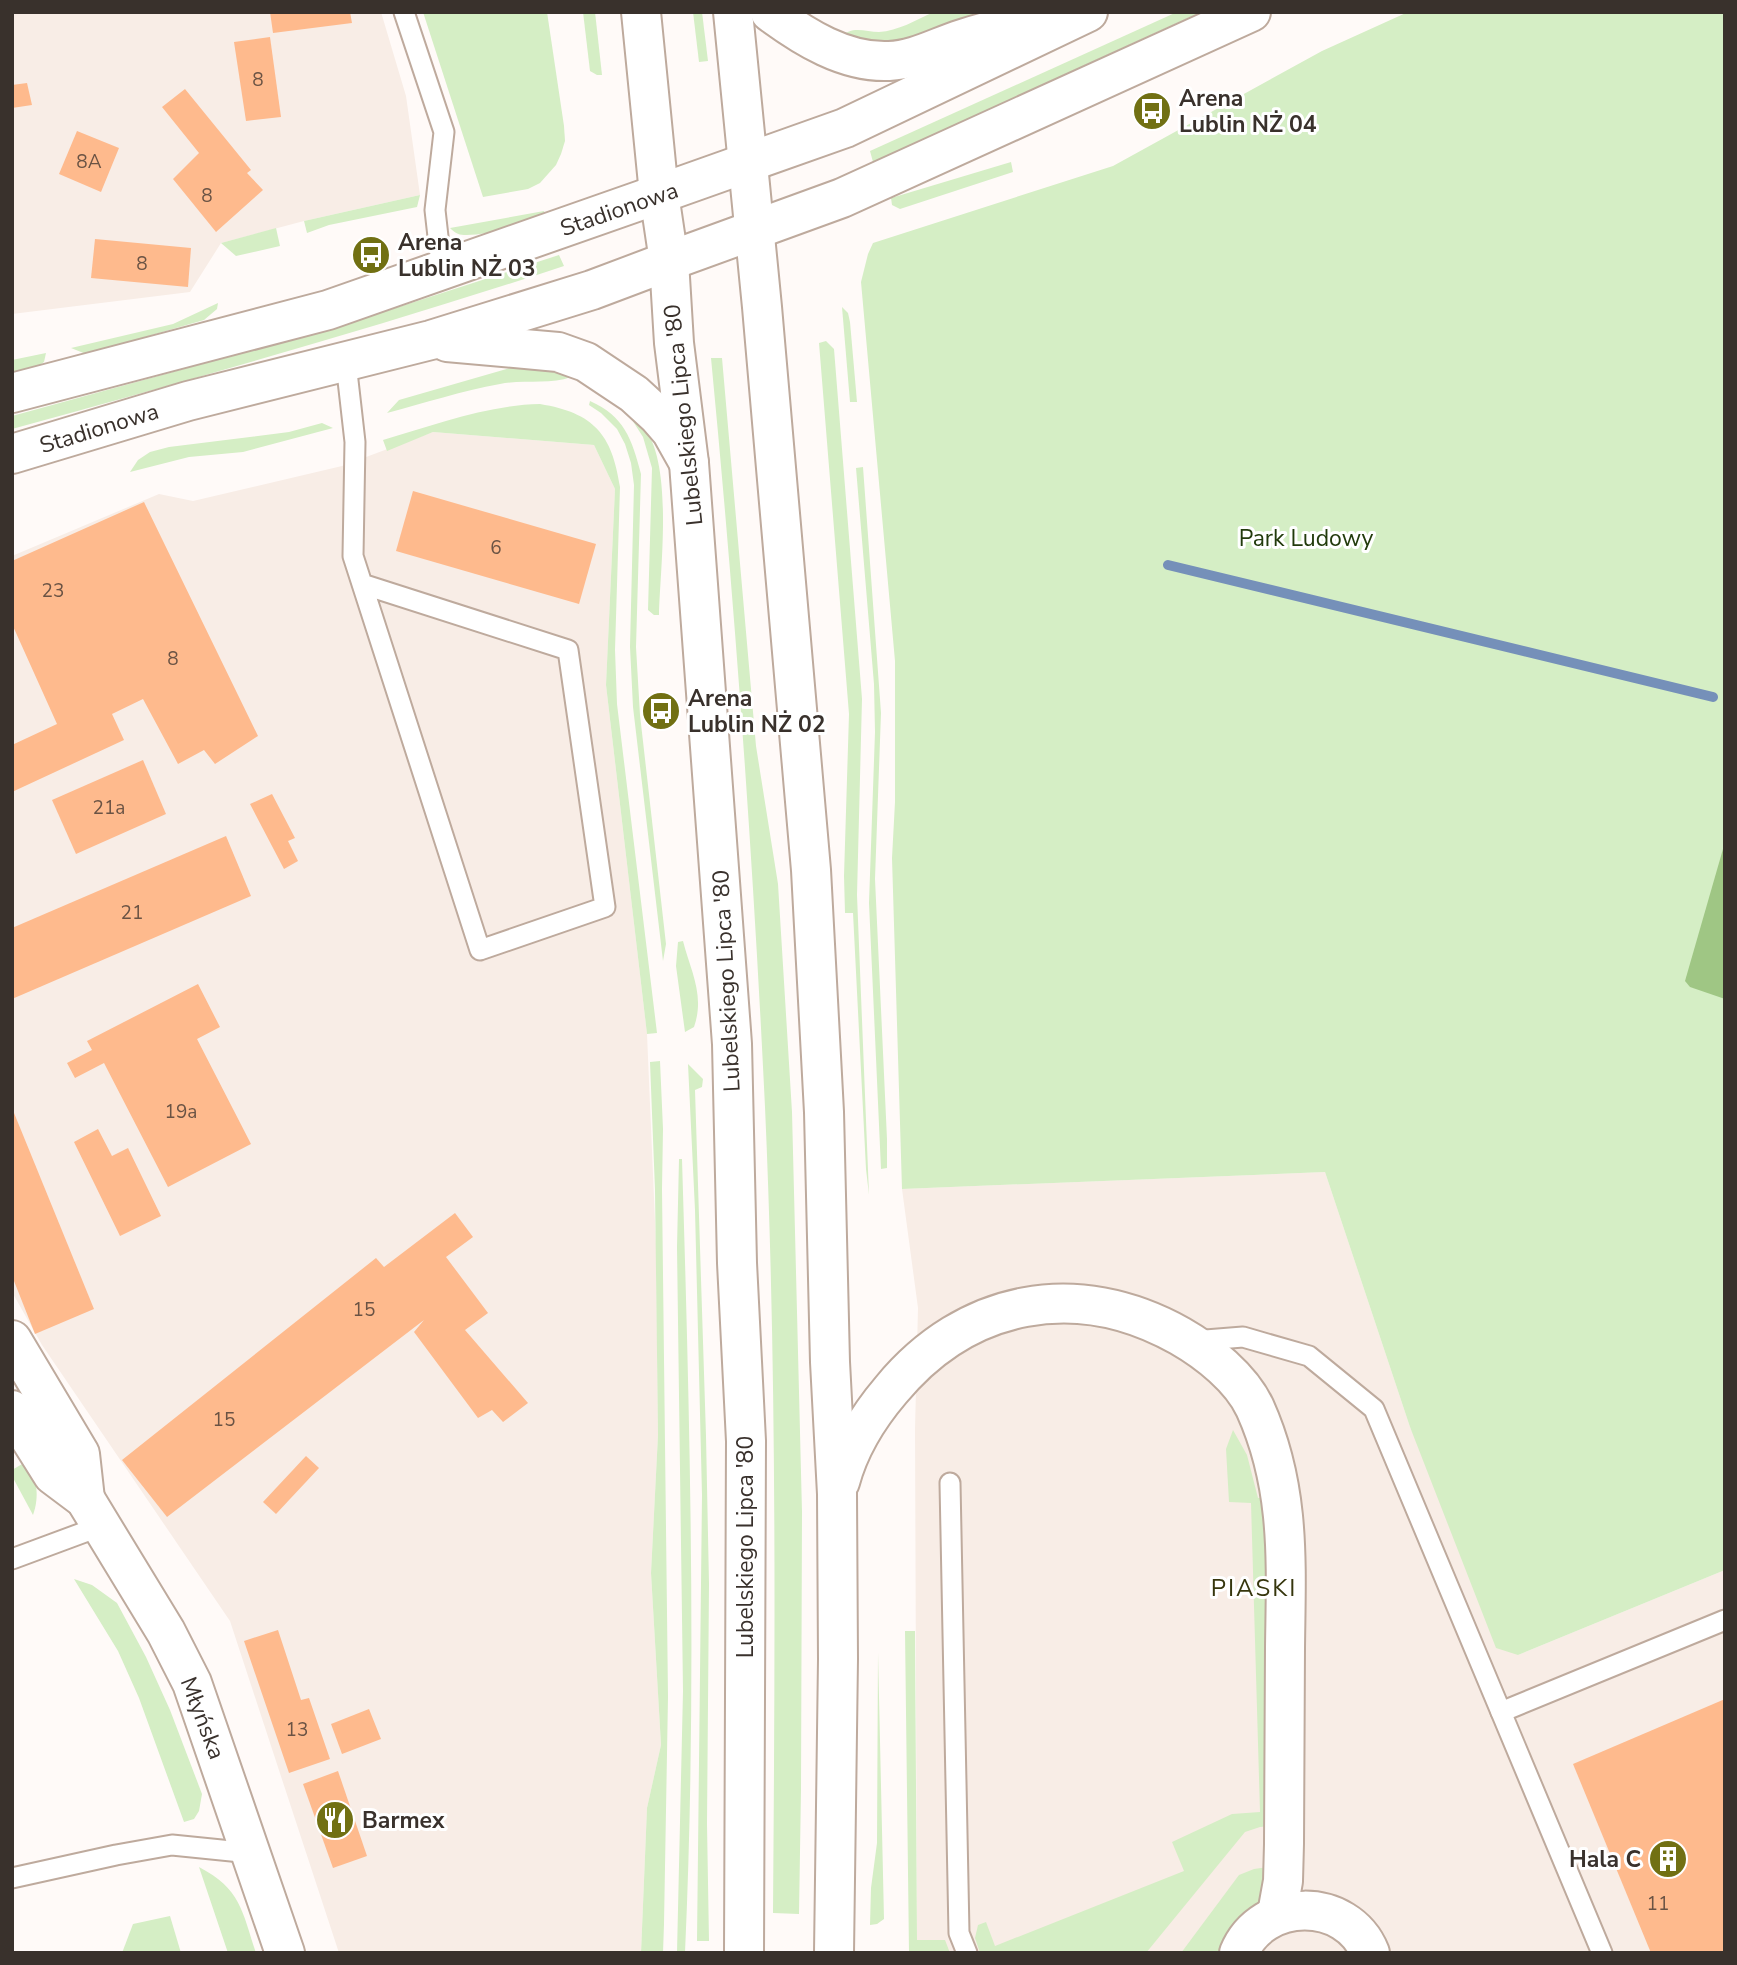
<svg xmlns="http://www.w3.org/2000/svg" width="1737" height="1965" viewBox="0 0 1737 1965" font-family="'Nunito Sans',sans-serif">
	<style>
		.built { fill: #f8ede6 }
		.green { fill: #d5eec5 }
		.forest { fill: #9fc684 }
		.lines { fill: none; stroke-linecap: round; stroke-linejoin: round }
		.stream { stroke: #7590b9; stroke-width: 10 }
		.building { fill: #feba8d }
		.service-casing { stroke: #beaa9d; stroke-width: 23 }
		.minor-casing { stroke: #beaa9d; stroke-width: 42 }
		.tertiary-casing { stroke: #beaa9d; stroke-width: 42 }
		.secondary-casing { stroke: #beaa9d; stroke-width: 42 }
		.service { stroke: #fff; stroke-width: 19 }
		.minor { stroke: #fff; stroke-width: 38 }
		.tertiary { stroke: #fff; stroke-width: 38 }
		.secondary { stroke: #fff; stroke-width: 38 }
		.labels { text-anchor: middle; stroke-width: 6; stroke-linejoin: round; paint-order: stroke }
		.number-label { font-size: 19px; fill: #6a5344 }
		.poi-label { font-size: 23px; font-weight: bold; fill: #39312c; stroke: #fff; text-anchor: start }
		.street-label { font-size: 23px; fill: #39312c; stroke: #fff }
		.park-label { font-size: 23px; fill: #223b0c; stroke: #fff }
		.neighbourhood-label { font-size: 24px; letter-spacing: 2px; fill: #36360d; stroke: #fff }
	</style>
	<rect width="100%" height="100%" fill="#fffaf8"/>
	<g class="built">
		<path d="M12,12H381L406,96L420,195L304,221L221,243L190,292L12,314Z"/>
		<path d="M433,432L594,445L615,489L606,685L647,1034L656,1245L658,1435L651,1573L661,1745L647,1808L641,1953H339L230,1621L42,1345L12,1292V556L159,494L193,501L342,466Z"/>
		<path d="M1325,1172L1410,1427L1518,1655L1725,1570V1953H917L915,1429L918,1308L902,1189Z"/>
	</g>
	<g class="green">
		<path d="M423,12H547L564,126L565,141L561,154L556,165L540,183L528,189L483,197Z"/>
		<path d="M583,12H595L602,75H597L590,71Z"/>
		<path d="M693,12H702L708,61L699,62Z"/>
		<path d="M934,12H990L892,45L842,37C851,25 866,32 879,32C898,31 916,20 934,12Z"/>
		<path d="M1177,12H1201L873,162L870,151Z"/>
		<path d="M1408,12H1725V1570L1518,1655L1496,1648L1410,1427L1325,1172L902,1189L892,858L895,802V661L861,282L868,254L873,243L1113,166L1322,51Z"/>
		<path d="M1011,162L1013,172L900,209L892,205L891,198Z"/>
		<path d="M420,195L417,207L329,225L307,233L304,221Z"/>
		<path d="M544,211L546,217C525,224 486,236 464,235C458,235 454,232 450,228Z"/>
		<path d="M276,228L280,246L236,256L221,243Z"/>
		<path d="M559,255L564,266C382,326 197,378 12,429V416L337,327Z"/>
		<path d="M218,303L217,309L204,320L86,354L71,348L173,324Z"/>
		<path d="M842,307L848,313L850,322L857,402H850Z"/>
		<path d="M826,341L834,349L862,699L857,895L869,1195L866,1169L853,913H845L844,876L849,714L819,343Z"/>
		<path d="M46,353L44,362L37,367L12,374V360Z"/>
		<path d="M711,358H722L756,746L778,884L792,1112L802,1512L801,1790L799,1914L773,1913C775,1645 777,1375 765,1107C753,857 735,607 711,358Z"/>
		<path d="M517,366L572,371L571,377C550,385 524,379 500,384C462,391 424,403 387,413L399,400Z"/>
		<path d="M590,401C624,416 632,439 641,474L636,647L640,715L666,944L663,961L633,707L630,647L634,485L631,463L625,444L617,429L601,413L589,405Z"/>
		<path d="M540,404C594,413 612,434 620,487L615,650L617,704L657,1033L647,1034L606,685L615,489L594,445L433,432L387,451L383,440C434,425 487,405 540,404Z"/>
		<path d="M627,412C632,416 639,421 643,426C674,463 660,568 659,615H654L648,610L652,468L643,437Z"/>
		<path d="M322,423L333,428L243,452L189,457L130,472L138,460L150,452L169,447L289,432Z"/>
		<path d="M863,467L881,713L875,879L887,1139V1168L881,1169L869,903L875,732L874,684L856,468Z"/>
		<path d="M683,941C691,972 705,995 694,1027L685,1032L676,966L678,942Z"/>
		<path d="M660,1061L663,1129L662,1189L668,1697L664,1924L663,1953H641L647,1808L661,1745L651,1573L658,1435L655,1190L650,1062Z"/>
		<path d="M688,1064L703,1079L702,1087L695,1090L706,1436L709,1584L707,1824L709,1941H697L702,1495L695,1210Z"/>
		<path d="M679,1159H682C690,1423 697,1689 685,1953H677L683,1691L677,1247Z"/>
		<path d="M1233,1430L1247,1455L1258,1498L1266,1497L1271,1826L1260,1827L1245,1832L1146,1953H980L975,1938L978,1925L986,1922L995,1946L1184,1871L1172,1842L1232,1814L1260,1812L1251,1503L1229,1502L1226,1449Z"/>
		<path d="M29,1460C36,1480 40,1495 33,1515L12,1476V1470Z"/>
		<path d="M74,1579L92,1585L117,1603L146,1657L170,1710L202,1794L199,1811L194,1819L184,1822L139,1698L118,1651Z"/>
		<path d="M905,1631H915L917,1940H945L950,1953H909Z"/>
		<path d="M878,1652L884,1919L877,1924L870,1925L871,1888L877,1843Z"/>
		<path d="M199,1867C241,1889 242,1911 256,1953H228Z"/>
		<path d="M1268,1867L1264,1892L1259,1904L1218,1953H1181L1239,1875L1254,1869Z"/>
		<path d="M170,1916L181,1953H122L133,1924Z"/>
	</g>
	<path class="forest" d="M1725,842V999L1690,987L1685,981Z"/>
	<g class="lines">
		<path class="stream" d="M1168,565L1713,697"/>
	</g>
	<g class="building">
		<path d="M270,12H350L352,23L273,33Z"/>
		<path d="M270,37L281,117L246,121L234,42Z"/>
		<path d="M27,83L32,105L12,108V85Z"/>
		<path d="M185,89L251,170L247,173L263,190L216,232L173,179L199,153L162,107Z"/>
		<path d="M77,131L119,148L101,192L59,174Z"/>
		<path d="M95,239L191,248L188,287L91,278Z"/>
		<path d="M413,491L596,544L579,604L396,551Z"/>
		<path d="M144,502L258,736L215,764L204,750L178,764L143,699L112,714L124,740L12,792V745L57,724L12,624V561Z"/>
		<path d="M143,760L166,814L76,854L52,800Z"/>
		<path d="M272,794L295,838L288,841L298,861L284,869L250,804Z"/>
		<path d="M226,836L251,896L12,999V928Z"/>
		<path d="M198,984L220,1027L197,1039L251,1144L168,1187L104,1063L75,1078L67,1063L92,1050L87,1041Z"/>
		<path d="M12,1108L94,1309L35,1334L12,1276Z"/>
		<path d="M98,1129L112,1156L128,1148L161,1216L120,1236L74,1142Z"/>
		<path d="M455,1213L473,1237L446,1257L488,1313L465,1330L528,1403L503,1422L492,1410L478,1418L414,1332L424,1320L167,1517L122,1460L376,1258L384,1267Z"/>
		<path d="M306,1456L319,1468L276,1514L263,1502Z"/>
		<path d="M278,1630L301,1700L309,1698L330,1759L289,1773L244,1641Z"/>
		<path d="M1725,1699V1953H1651L1573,1764Z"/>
		<path d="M369,1709L381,1739L342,1754L331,1724Z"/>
		<path d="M338,1771L367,1856L333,1868L303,1784Z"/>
	</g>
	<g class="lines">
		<defs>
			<g id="service">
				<path d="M404,12L444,132L435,210L442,272"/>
				<path d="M346,363L355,442L353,556L480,950L605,907L568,650L362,584"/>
				<path d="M1193,1341L1243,1337L1309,1356L1374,1409L1602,1953"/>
				<path d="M950,1483L959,1933L967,1953"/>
				<path d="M12,1559L101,1526"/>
				<path d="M1501,1712L1725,1620"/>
				<path d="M12,1878L116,1855L172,1845L251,1853"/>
			</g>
			<g id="minor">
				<path d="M447,342L558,352L586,362L634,394L658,416L671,431L689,463"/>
				<path d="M12,393L328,310L659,194"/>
				<path d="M12,454L188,401L431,340L592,290L669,261"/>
				<path d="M12,1340L80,1454L85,1499"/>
				<path d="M12,1410L53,1475L85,1499L166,1632L192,1683L285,1953"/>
				<path d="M1239,1953C1262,1897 1347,1896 1370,1953"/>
			</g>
			<g id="tertiary">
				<path d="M770,12C804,37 845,63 889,61C915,60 937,47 962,39C984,32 1007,26 1030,20"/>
				<path d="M659,194L845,128L1088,12"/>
				<path d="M669,261L842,198L1251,12"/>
			</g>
			<g id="secondary">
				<path d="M641,12L659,194L669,261L674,343L689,463L732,1044L737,1263L746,1441L744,1953"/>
				<path d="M733,12L762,307L811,870L824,1112L830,1362L837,1494L838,1659L834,1953"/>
				<path d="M840,1482C849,1448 868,1417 891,1390C966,1299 1077,1278 1180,1336C1208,1352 1241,1378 1255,1408C1291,1488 1286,1563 1285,1648C1285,1713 1284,1778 1284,1844L1283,1881L1277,1914"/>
			</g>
		</defs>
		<use href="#service" class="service-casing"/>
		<use href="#minor" class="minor-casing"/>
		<use href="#tertiary" class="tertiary-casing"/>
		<use href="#secondary" class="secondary-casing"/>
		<use href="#service" class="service"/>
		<use href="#minor" class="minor"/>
		<use href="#tertiary" class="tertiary"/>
		<use href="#secondary" class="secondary"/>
	</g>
	<defs>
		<symbol id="bus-disc" viewBox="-11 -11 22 22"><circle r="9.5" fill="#717013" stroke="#fff"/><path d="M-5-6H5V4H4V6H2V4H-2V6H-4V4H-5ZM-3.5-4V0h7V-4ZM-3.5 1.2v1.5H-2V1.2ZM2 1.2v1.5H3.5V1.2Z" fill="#fff"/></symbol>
		<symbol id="restaurant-disc" viewBox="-11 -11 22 22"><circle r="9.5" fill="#717013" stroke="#fff"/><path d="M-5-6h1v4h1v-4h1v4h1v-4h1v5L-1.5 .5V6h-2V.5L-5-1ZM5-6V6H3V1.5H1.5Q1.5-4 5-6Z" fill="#fff"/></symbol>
		<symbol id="building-disc" viewBox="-11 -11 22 22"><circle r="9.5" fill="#717013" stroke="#fff"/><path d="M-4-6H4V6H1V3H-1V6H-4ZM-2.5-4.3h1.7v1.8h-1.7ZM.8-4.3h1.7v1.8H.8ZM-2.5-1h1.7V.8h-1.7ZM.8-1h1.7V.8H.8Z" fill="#fff"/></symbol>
	</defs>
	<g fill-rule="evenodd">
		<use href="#bus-disc" x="1130" y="89" width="44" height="44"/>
		<use href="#bus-disc" x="349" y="233" width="44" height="44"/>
		<use href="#bus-disc" x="639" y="689" width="44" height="44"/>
		<use href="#restaurant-disc" x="313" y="1798" width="44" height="44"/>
		<use href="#building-disc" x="1646" y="1837" width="44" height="44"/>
	</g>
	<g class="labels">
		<g class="number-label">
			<text x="258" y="86">8</text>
			<text x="89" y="168">8A</text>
			<text x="207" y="202">8</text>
			<text x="142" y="270">8</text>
			<text x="496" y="554">6</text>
			<text x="53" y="597">23</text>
			<text x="173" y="665">8</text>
			<text x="109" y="814">21a</text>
			<text x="132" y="919">21</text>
			<text x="181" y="1118">19a</text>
			<text x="364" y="1316">15</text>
			<text x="224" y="1426">15</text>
			<text x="297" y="1736">13</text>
			<text x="1658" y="1910">11</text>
		</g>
		<g class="poi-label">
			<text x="1179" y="106">Arena<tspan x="1179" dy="26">Lublin NŻ 04</tspan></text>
			<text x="398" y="250">Arena<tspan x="398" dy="26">Lublin NŻ 03</tspan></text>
			<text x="688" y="706">Arena<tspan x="688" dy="26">Lublin NŻ 02</tspan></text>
			<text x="362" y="1828">Barmex</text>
			<text x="1641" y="1867" text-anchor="end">Hala C</text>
		</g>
		<g class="street-label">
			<text transform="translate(619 209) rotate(-19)" y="8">Stadionowa</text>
			<text transform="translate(683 415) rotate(-96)" y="8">Lubelskiego Lipca '80</text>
			<text transform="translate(99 428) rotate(-17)" y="8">Stadionowa</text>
			<text transform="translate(726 981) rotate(-93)" y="8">Lubelskiego Lipca '80</text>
			<text transform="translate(745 1547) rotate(-90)" y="8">Lubelskiego Lipca '80</text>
			<text transform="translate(203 1718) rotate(69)" y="8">Młyńska</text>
		</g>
		<g class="park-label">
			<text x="1306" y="546">Park Ludowy</text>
		</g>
		<g class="neighbourhood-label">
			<text x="1254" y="1596">PIASKI</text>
		</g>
	</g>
	<rect width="1737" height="1965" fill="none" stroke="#39312c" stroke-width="28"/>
</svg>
